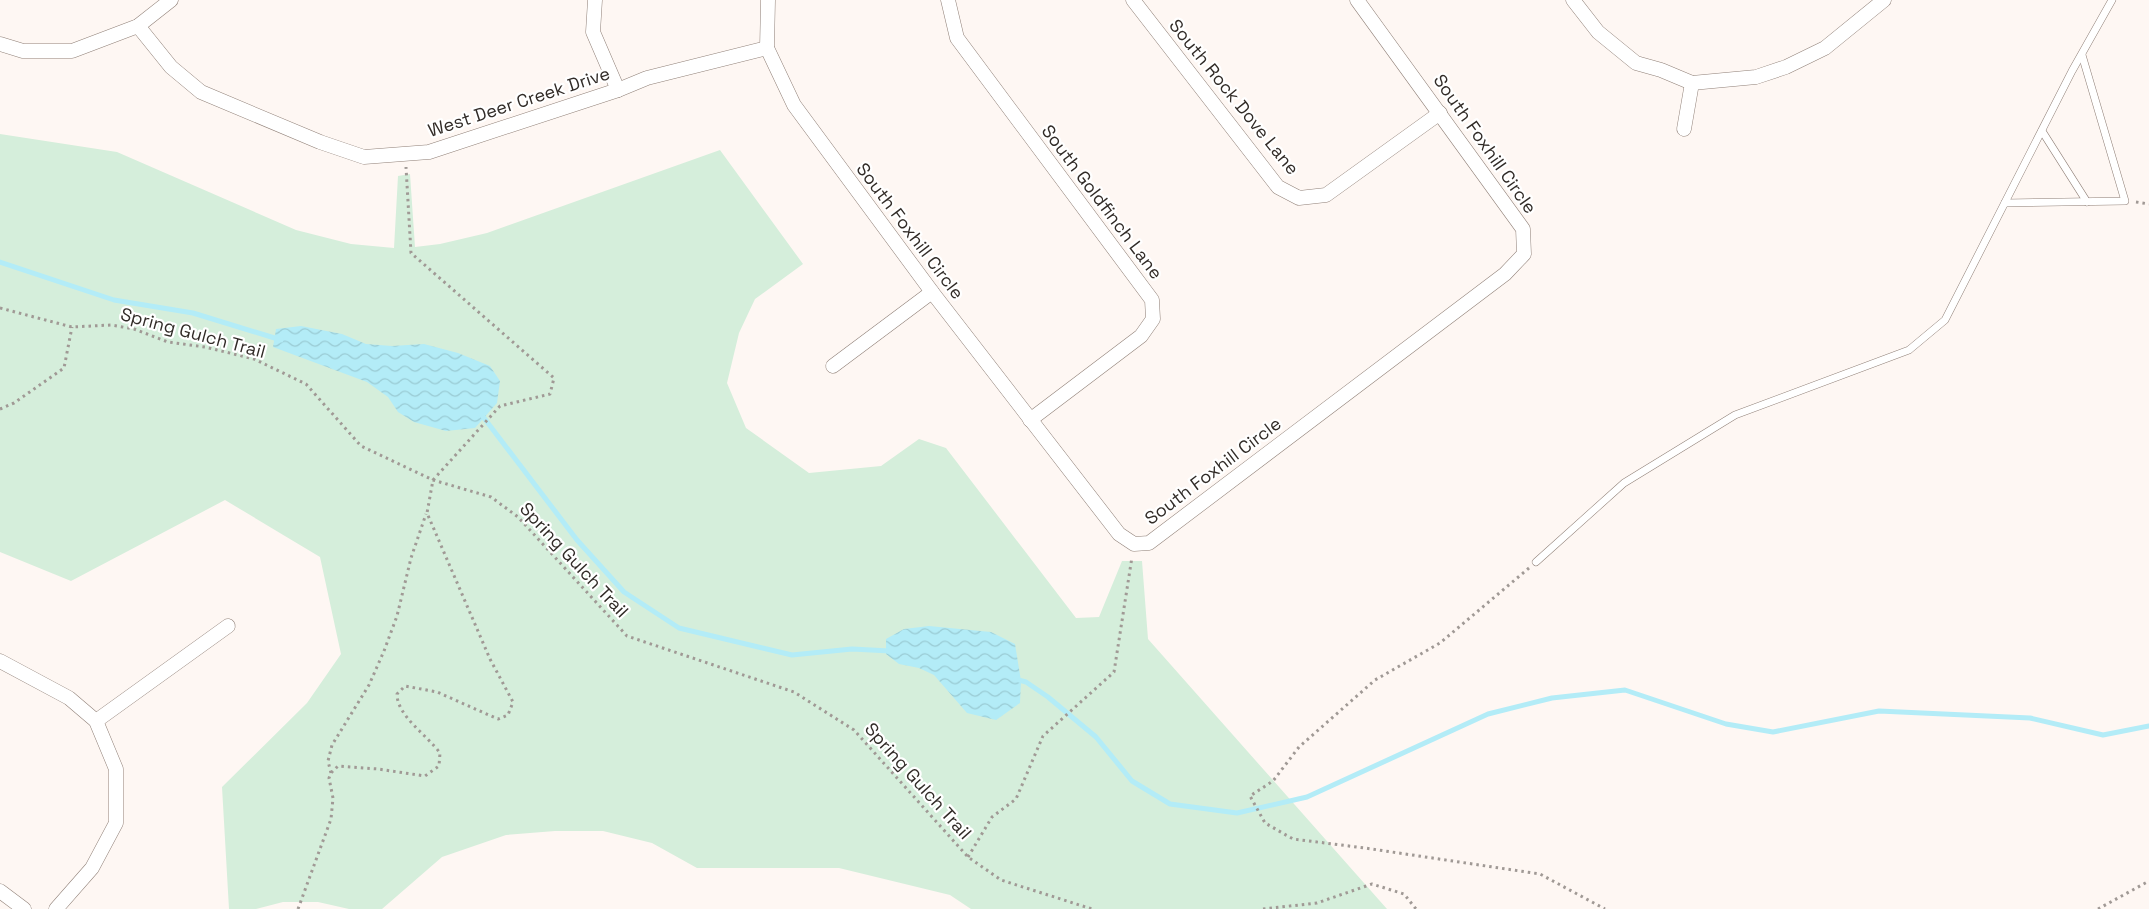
<svg xmlns="http://www.w3.org/2000/svg" width="2149" height="909" viewBox="0 0 2149 909" font-family="'Space Grotesk',sans-serif">
	<style>
		.green { fill: #d5eedb }
		.water { fill: url(#water-waves) }
		.lines { fill: none; stroke-linecap: round; stroke-linejoin: round }
		.stream { stroke: #b3ecf7; stroke-width: 5 }
		.service-casing { stroke: #908078; stroke-width: 8 }
		.minor-casing { stroke: #908078; stroke-width: 15 }
		.path { stroke: #a09995; stroke-width: 3; stroke-dasharray: 2.5 4; stroke-linecap: butt }
		.service { stroke: #fff; stroke-width: 7 }
		.minor { stroke: #fff; stroke-width: 14 }
		.labels { text-anchor: middle; stroke-width: 4.5; stroke-linejoin: round; paint-order: stroke }
		.street-label { font-size: 18px; fill: #312b27; stroke: #fff }
	</style>
	<defs>
		<pattern id="water-waves" width="16" height="10" patternUnits="userSpaceOnUse" patternTransform="scale(1.25)"><rect width="16" height="10" fill="#b3ecf7"/><path d="M0 5q4-4 8 0t8 0" fill="none" stroke="#9acbd4"/></pattern>
	</defs>
	<rect width="100%" height="100%" fill="#fef7f3"/>
	<path class="green" d="M0,134L117,152L296,230L351,244L394,248L398,176L410,174L415,247L440,244L487,233L720,150L803,264L755,299L739,333L727,383L746,428L809,473L881,466L919,439L946,448L1076,618L1099,617L1122,561H1142L1148,639L1387,909H971L950,895L839,868H697L652,843L603,831H555L506,835L442,857L382,909H349L318,902H283L256,909H229L222,787L307,703L341,654L320,557L225,500L71,581L0,552Z"/>
	<g class="water">
		<path d="M301,326L342,334L366,344L392,346L424,344L458,353L490,366L500,381L497,403L475,428L446,431L414,422L398,412L388,397L367,382L273,347L276,329Z"/>
		<path d="M929,626L991,632L1015,644L1021,681L1020,703L996,720L967,713L934,675L919,668L899,664L886,654V639L904,629Z"/>
	</g>
	<g class="lines">
		<g class="stream">
			<path d="M0,262L114,300L193,313L281,340"/>
			<path d="M481,414L577,540L624,592L679,628L792,655L852,649L890,651"/>
			<path d="M1015,679L1026,682L1048,697L1096,737L1132,781L1170,804L1237,813L1307,797L1488,714L1552,698L1625,690L1726,724L1773,732L1879,711L2030,718L2103,735L2149,726"/>
		</g>
		<defs>
			<g id="service">
				<path d="M2042,131L2087,202"/>
				<path d="M2005,203L2125,201L2082,55"/>
				<path d="M1536,562L1624,483L1735,415L1909,350L1945,320L2072,71L2112,0"/>
			</g>
			<g id="minor">
				<path d="M595,0L593,32L618,90"/>
				<path d="M768,0L767,48L794,105L932,292L1119,534L1134,544L1149,543L1505,274L1524,254L1523,229L1357,0"/>
				<path d="M948,0L957,38L1152,300L1153,319L1141,336L1030,420"/>
				<path d="M1133,0L1278,187L1299,198L1326,195L1440,113"/>
				<path d="M1573,0L1598,32L1636,63L1661,70L1692,83L1756,77L1786,67L1825,48L1884,0"/>
				<path d="M138,26L171,67L201,92L320,142L364,157L429,152L618,90L647,78L767,48"/>
				<path d="M0,44L23,51H72L138,26L171,0"/>
				<path d="M1684,129L1692,83"/>
				<path d="M833,366L932,292"/>
				<path d="M0,661L69,698L96,721L116,769V823L92,868L56,909"/>
				<path d="M96,721L228,626"/>
				<path d="M0,891L24,909"/>
			</g>
		</defs>
		<use href="#service" class="service-casing"/>
		<use href="#minor" class="minor-casing"/>
		<g class="path">
			<path d="M2136,202L2149,204"/>
			<path d="M0,308L72,327L111,325L134,329L168,342L205,347L254,359L306,384L361,446L433,480L491,497L518,517L627,636L794,692L854,730L968,857L1001,880L1092,909"/>
			<path d="M0,409L14,403L64,368L72,327"/>
			<path d="M1529,568L1440,643L1375,680L1299,747L1273,781L1250,796L1265,823L1293,839L1365,848L1540,874L1605,909"/>
			<path d="M331,773L328,761L332,745L369,685L384,651L397,616L411,558L426,514"/>
			<path d="M968,857L992,817L1016,799L1043,736L1114,672L1132,557"/>
			<path d="M298,909L331,819L333,798L329,778L331,773L338,766L378,769L425,776L439,766L440,753C427,735 397,716 397,694L405,686L437,692L498,719L508,715L513,702L490,659L427,513L433,480L500,406L550,394L554,378L411,253L406,167"/>
			<path d="M1263,909L1317,903L1372,884L1404,894L1416,909"/>
			<path d="M2098,909L2149,881"/>
		</g>
		<use href="#service" class="service"/>
		<use href="#minor" class="minor"/>
	</g>
	<g class="labels">
		<g class="street-label">
			<text transform="translate(1234 97) rotate(51)" y="6">South Rock Dove Lane</text>
			<text transform="translate(519 102) rotate(-18)" y="6">West Deer Creek Drive</text>
			<text transform="translate(1485 144) rotate(55)" y="6">South Foxhill Circle</text>
			<text transform="translate(1102 202) rotate(53)" y="6">South Goldfinch Lane</text>
			<text transform="translate(910 231) rotate(53)" y="6">South Foxhill Circle</text>
			<text transform="translate(193 333) rotate(15)" y="6">Spring Gulch Trail</text>
			<text transform="translate(1213 471) rotate(-37)" y="6">South Foxhill Circle</text>
			<text transform="translate(574 560) rotate(47)" y="6">Spring Gulch Trail</text>
			<text transform="translate(918 781) rotate(48)" y="6">Spring Gulch Trail</text>
		</g>
	</g>
</svg>
